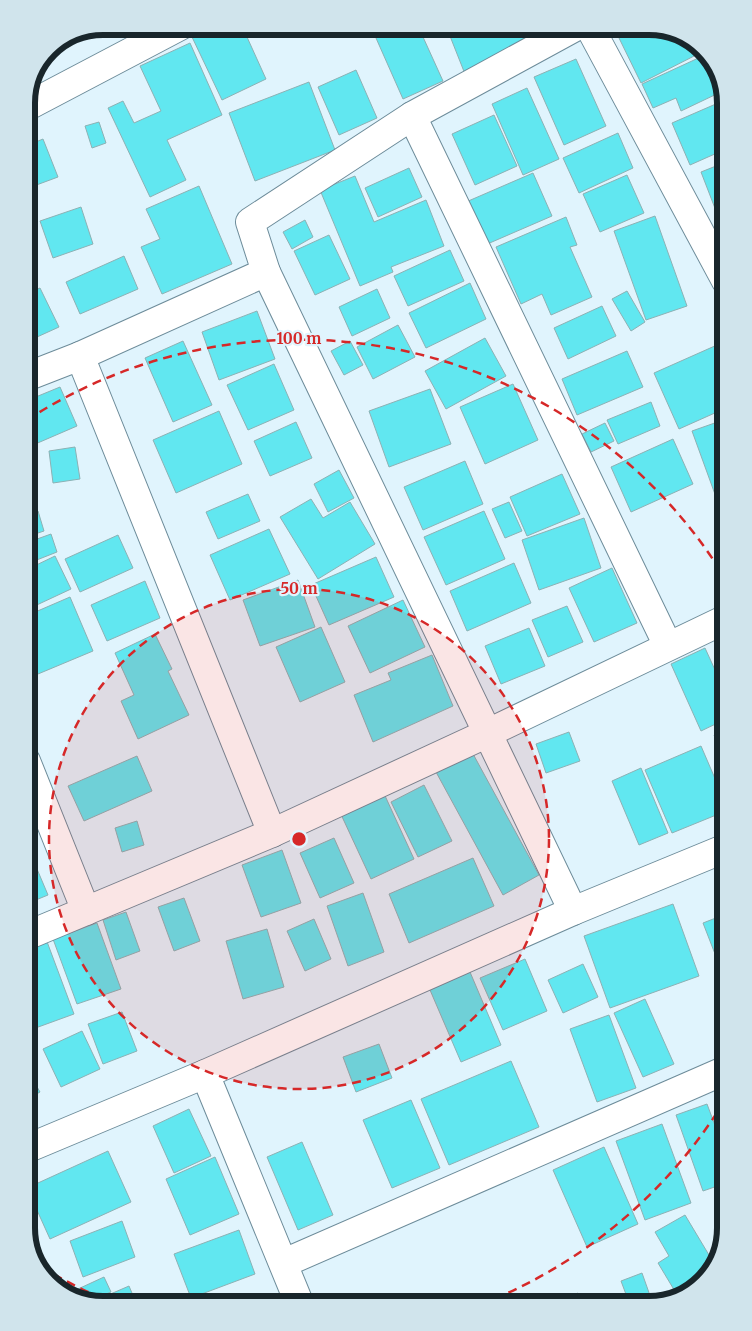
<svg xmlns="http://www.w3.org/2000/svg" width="752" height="1331" viewBox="0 0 752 1331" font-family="Merriweather,serif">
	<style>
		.building { fill: #61e7f0; stroke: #8cb1b4 }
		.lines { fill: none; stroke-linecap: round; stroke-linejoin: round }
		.minor-casing { stroke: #6d8c9a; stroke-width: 30 }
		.minor { stroke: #fff; stroke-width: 28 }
		.ring { fill: none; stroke: #d62828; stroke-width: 2.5; stroke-dasharray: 9 6 }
		.rim { fill: none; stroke: #19262b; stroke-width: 6 }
		.centre { fill: #d62828; stroke: #e0f4fd; stroke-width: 2.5 }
		.ring-label { font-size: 15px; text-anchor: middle; font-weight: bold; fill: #d62828; stroke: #e0f4fd; stroke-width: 4.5; stroke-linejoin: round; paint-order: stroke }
	</style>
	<rect width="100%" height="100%" fill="#e0f4fd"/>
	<g class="building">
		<path d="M215,26H242L266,79L222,100L192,37Z"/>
		<path d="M403,26H418L443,81L403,99L376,38Z"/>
		<path d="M446,26H545L550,40L465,74Z"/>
		<path d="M642,26H654L692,39L702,52L641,83L619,38Z"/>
		<path d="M190,43L222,115L167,140L186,180L150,197L108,108L123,101L134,123L161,111L140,66Z"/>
		<path d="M705,55L718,69L723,91L681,111L676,98L653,108L642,84Z"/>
		<path d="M576,59L606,126L564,145L534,77Z"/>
		<path d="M356,70L377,118L339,135L318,87Z"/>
		<path d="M309,82L335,150L255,181L229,113Z"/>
		<path d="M527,88L559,159L523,175L492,104Z"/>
		<path d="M725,100L726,149L690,165L672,123Z"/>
		<path d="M494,115L517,166L475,185L452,134Z"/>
		<path d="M99,122L106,143L92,148L85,126Z"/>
		<path d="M618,133L633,168L579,193L563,158Z"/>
		<path d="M43,139L58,177L31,187L26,175V146Z"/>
		<path d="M726,162V228L723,229L701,172Z"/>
		<path d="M409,168L422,197L378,217L365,188Z"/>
		<path d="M533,173L552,216L485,245L466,202Z"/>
		<path d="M627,175L644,213L600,232L583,194Z"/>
		<path d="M355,176L374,222L426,200L444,246L391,267L393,272L360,286L320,190Z"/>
		<path d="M199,186L232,264L162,294L141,247L160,239L146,209Z"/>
		<path d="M81,207L93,244L53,258L40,221Z"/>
		<path d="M655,216L687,306L646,320L614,231Z"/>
		<path d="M566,217L577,245L570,247L592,297L551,315L542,294L521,304L496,247Z"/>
		<path d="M305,220L313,237L292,249L283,232Z"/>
		<path d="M329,235L350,279L315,295L294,251Z"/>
		<path d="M450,250L464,281L408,306L394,276Z"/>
		<path d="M124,256L138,289L80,314L66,282Z"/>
		<path d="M470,283L486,319L426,348L409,313Z"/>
		<path d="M40,288L59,327L26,342V294Z"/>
		<path d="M377,289L390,318L352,336L339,307Z"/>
		<path d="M627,291L645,322L631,331L612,299Z"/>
		<path d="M602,306L616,336L568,359L554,328Z"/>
		<path d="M257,311L275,359L219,380L202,332Z"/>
		<path d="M398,325L415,357L373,379L357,347Z"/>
		<path d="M485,338L506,376L446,409L425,371Z"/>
		<path d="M183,341L212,405L173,422L145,358Z"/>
		<path d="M350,341L363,365L344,375L331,351Z"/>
		<path d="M717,345L726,366V408L679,429L654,373Z"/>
		<path d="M627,351L643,387L577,415L562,379Z"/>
		<path d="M274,364L294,410L248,430L227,385Z"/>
		<path d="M513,384L538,440L485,464L460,407Z"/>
		<path d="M60,387L77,426L26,448V401Z"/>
		<path d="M430,389L451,444L389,467L369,411Z"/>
		<path d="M651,402L660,426L618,444L607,420Z"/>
		<path d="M219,411L242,464L176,493L153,440Z"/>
		<path d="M726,419V494L716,497L692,431Z"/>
		<path d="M296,422L312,458L270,476L254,441Z"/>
		<path d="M605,423L614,441L591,452L582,434Z"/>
		<path d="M673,439L693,484L631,512L611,467Z"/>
		<path d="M75,447L80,479L53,483L49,451Z"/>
		<path d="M465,461L483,504L423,530L404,487Z"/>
		<path d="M339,470L354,498L328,512L314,484Z"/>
		<path d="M562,474L580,514L527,536L510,497Z"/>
		<path d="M248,494L260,521L218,539L206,512Z"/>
		<path d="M311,499L323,518L350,502L375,544L318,579L280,517Z"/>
		<path d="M509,502L522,531L505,538L492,509Z"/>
		<path d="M38,511L44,531L26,537V515Z"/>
		<path d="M484,511L505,559L446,585L424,537Z"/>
		<path d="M584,518L601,568L539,590L522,540Z"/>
		<path d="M269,529L290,574L230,600L210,555Z"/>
		<path d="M51,534L57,552L29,563L26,556V543Z"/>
		<path d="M118,535L133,568L80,592L65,559Z"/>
		<path d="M55,556L71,589L26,610V570Z"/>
		<path d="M376,557L394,597L329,625L311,585Z"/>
		<path d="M514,563L531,603L467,631L450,591Z"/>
		<path d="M612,568L637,623L594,642L569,588Z"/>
		<path d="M298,580L315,627L260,646L243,600Z"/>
		<path d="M145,581L160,618L107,641L91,605Z"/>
		<path d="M70,597L93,651L26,679V616Z"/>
		<path d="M403,600L425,647L370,673L348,626Z"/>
		<path d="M567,606L583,642L548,657L532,620Z"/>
		<path d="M321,627L345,682L300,702L276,647Z"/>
		<path d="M529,628L545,666L501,684L485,646Z"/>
		<path d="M155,634L172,669L168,671L189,715L138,739L121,701L134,695L115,653Z"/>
		<path d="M705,648L726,694V719L701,731L671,664Z"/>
		<path d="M432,655L453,706L373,742L354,695L391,680L388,673Z"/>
		<path d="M726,730V763L714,735Z"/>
		<path d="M569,732L580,761L546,773L536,744Z"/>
		<path d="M701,746L726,804V811L672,833L645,770Z"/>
		<path d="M472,752L539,875L503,895L436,772Z"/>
		<path d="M137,756L152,791L84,821L68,786Z"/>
		<path d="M641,768L668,833L639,845L612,781Z"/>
		<path d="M424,785L452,841L418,857L391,802Z"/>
		<path d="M381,787L414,859L371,879L338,808Z"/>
		<path d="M137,821L144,845L122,852L115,828Z"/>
		<path d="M334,838L354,883L320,898L300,853Z"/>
		<path d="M26,843L48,895L26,904Z"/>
		<path d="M282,850L301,903L261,917L242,865Z"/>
		<path d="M473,858L494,906L409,943L389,894Z"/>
		<path d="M363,893L384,952L348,966L327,906Z"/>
		<path d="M184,898L200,941L174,951L158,907Z"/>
		<path d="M673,904L699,976L610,1008L584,936Z"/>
		<path d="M126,912L140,951L116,960L103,920Z"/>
		<path d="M726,914V956L717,959L703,923Z"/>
		<path d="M314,919L331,959L305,971L287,931Z"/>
		<path d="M97,923L121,989L77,1004L53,939Z"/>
		<path d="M267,929L284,987L243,999L226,941Z"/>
		<path d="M46,939L74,1014L30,1030L26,1019V946Z"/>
		<path d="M525,959L547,1011L503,1030L480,978Z"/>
		<path d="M583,964L598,997L563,1013L548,980Z"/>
		<path d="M470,972L501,1045L461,1062L430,990Z"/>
		<path d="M645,999L674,1064L643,1077L614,1013Z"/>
		<path d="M122,1012L137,1051L103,1064L88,1024Z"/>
		<path d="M609,1015L636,1088L597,1102L570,1029Z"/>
		<path d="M82,1031L100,1069L61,1087L43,1049Z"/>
		<path d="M379,1044L392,1078L356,1092L343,1057Z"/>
		<path d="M511,1061L539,1127L449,1165L421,1099Z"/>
		<path d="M26,1068L40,1092L26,1100Z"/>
		<path d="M411,1100L440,1168L392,1188L363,1120Z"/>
		<path d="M707,1104L726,1155V1183L703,1191L676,1115Z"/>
		<path d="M189,1109L211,1156L174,1173L153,1126Z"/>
		<path d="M662,1124L691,1203L645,1220L616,1141Z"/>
		<path d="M302,1142L333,1215L298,1230L267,1157Z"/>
		<path d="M604,1147L638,1224L587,1247L553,1170Z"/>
		<path d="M108,1151L131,1202L50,1239L27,1188Z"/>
		<path d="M215,1157L239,1214L190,1235L166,1179Z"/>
		<path d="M726,1211V1228L724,1234L716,1215Z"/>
		<path d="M685,1215L715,1265L713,1270L683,1297L679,1298L658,1263L669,1256L655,1232Z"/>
		<path d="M122,1221L135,1257L83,1277L70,1241Z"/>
		<path d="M239,1230L255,1274L191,1298L174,1254Z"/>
		<path d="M642,1273L653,1304L630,1305L621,1281Z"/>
		<path d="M104,1277L111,1292L89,1301L83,1299L78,1289Z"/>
		<path d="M129,1286L137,1305H98L92,1302Z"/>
		<path d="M578,1293L583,1305H554Z"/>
	</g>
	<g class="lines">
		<defs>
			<g id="minor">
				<path d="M589,26L726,281"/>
				<path d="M26,107L180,26"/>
				<path d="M412,116L668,646"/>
				<path d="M266,272L573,911"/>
				<path d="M80,356L272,833"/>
				<path d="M26,377L80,356L266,272L250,222L412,116L577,26"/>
				<path d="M26,761L86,911"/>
				<path d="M26,936L272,833L488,733L726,619"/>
				<path d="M205,1074L300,1305"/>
				<path d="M26,1149L205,1074L573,911L726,848"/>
				<path d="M284,1263L726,1070"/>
			</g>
		</defs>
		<use href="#minor" class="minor-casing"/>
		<use href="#minor" class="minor"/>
	</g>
	<circle cx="299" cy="839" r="250" fill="#d62828" fill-opacity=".12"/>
	<g class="ring">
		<circle cx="299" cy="839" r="250"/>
		<path d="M725 1100A500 500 0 0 1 482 1304M116 1304A500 500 0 0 1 38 1265M27 420A500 500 0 0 1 725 578"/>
	</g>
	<path d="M0 0H752V1331H0ZM103 35H649A68 68 0 0 1 717 103V1228A68 68 0 0 1 649 1296H103A68 68 0 0 1 35 1228V103A68 68 0 0 1 103 35Z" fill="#d0e4ec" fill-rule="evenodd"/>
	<path class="rim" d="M103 35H649A68 68 0 0 1 717 103V1228A68 68 0 0 1 649 1296H103A68 68 0 0 1 35 1228V103A68 68 0 0 1 103 35Z"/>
	<circle cx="299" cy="839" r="8" class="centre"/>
	<g class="ring-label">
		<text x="299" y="344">100 m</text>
		<text x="299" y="594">50 m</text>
	</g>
</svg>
